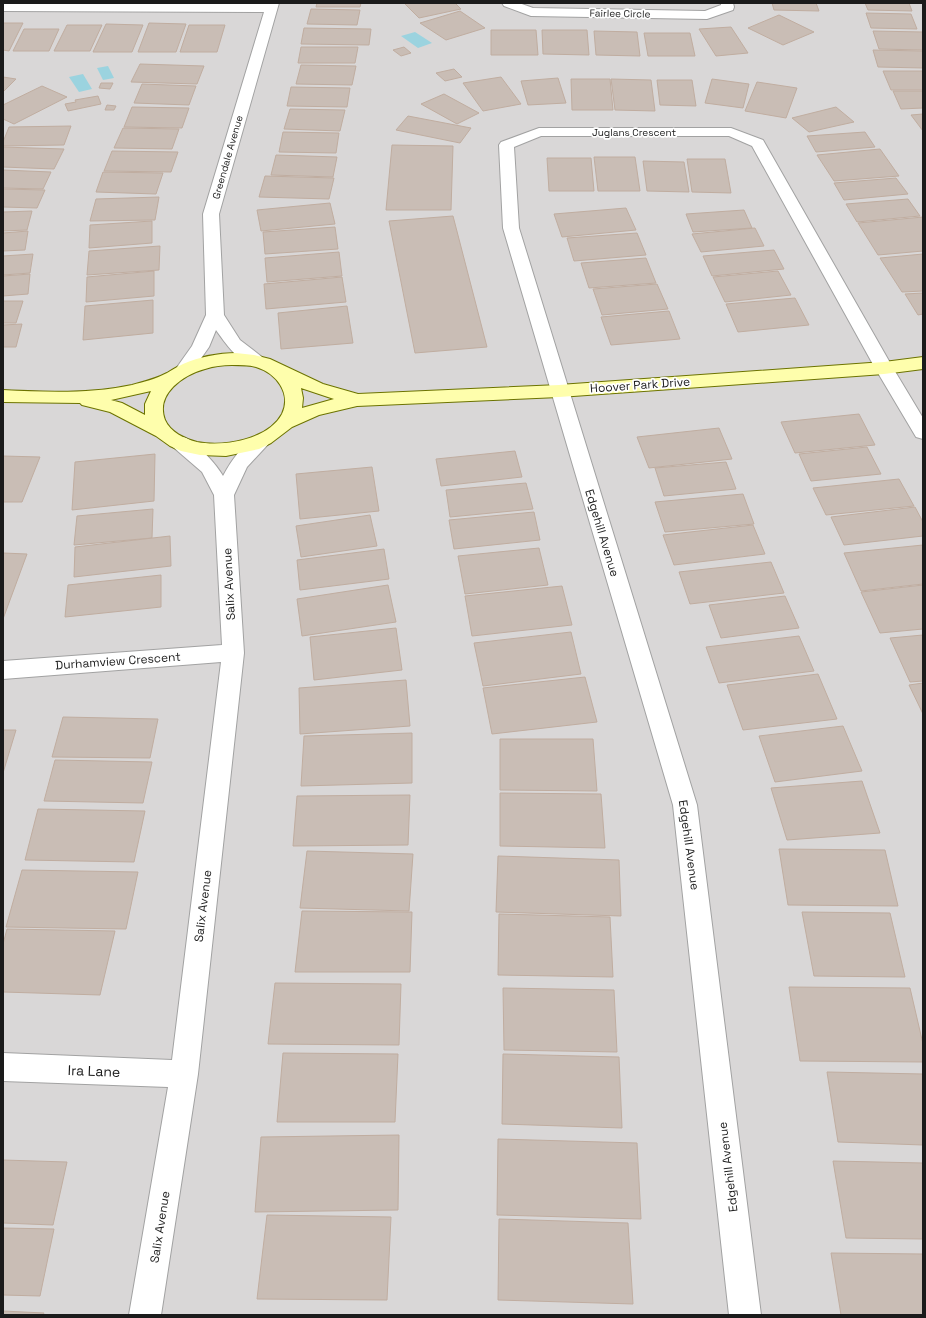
<svg xmlns="http://www.w3.org/2000/svg" width="926" height="1318" viewBox="0 0 926 1318" font-family="'Space Grotesk',sans-serif">
	<style>
		.residential { fill: #d9d7d7 }
		.water { fill: #9bd3df }
		.building { fill: #c9bdb5; stroke: #c0ada0 }
		.lines { fill: none; stroke-linecap: round; stroke-linejoin: round }
		.street-casing { stroke: #a2a2a2; stroke-width: 2 }
		.secondary-casing { stroke: #6c7300; stroke-width: 2 }
		.street { fill: #fff; fill-rule: evenodd }
		.secondary { fill: #fefeac; fill-rule: evenodd }
		.labels { text-anchor: middle; stroke-width: 3.5; stroke-linejoin: round; paint-order: stroke }
		.far-street-label { font-size: 10px; fill: #1b1b1b; stroke: #fff }
		.street-label { font-size: 12px; fill: #1b1b1b; stroke: #fff }
		.near-street-label { font-size: 14px; fill: #1b1b1b; stroke: #fff }
	</style>
	<rect width="100%" height="100%" fill="#ede8df"/>
	<rect class="residential" x="3" y="3" width="920" height="1312"/>
	<g class="water">
		<path d="M415,32L432,43L418,48L401,36Z"/>
		<path d="M108,66L114,78L103,80L97,68Z"/>
		<path d="M83,74L92,89L79,92L69,77Z"/>
	</g>
	<g class="building">
		<path d="M317,3H361L360,7H316Z"/>
		<path d="M404,3H455L461,9L419,18Z"/>
		<path d="M772,3H816L819,11L774,10Z"/>
		<path d="M865,3H909L912,11L868,10Z"/>
		<path d="M311,9L360,10L357,25L307,24Z"/>
		<path d="M460,11L485,28L446,40L420,23Z"/>
		<path d="M866,13L911,14L917,29L871,28Z"/>
		<path d="M779,15L814,32L783,45L748,28Z"/>
		<path d="M3,23H23L9,51L3,50Z"/>
		<path d="M149,23L186,24L176,52H138Z"/>
		<path d="M106,24L143,25L132,52H93Z"/>
		<path d="M67,25H102L90,51H54Z"/>
		<path d="M189,25H225L217,52H180Z"/>
		<path d="M731,27L748,53L716,56L699,29Z"/>
		<path d="M304,28L371,29L369,45L301,44Z"/>
		<path d="M24,29H59L49,51H13Z"/>
		<path d="M491,30H536L538,55H491Z"/>
		<path d="M542,30H587L589,55L543,54Z"/>
		<path d="M594,31L637,32L640,56L596,55Z"/>
		<path d="M873,31L923,32V50L879,49Z"/>
		<path d="M644,33H690L695,56H648Z"/>
		<path d="M301,47H358L355,63H298Z"/>
		<path d="M404,47L411,53L401,56L393,50Z"/>
		<path d="M873,50L923,51V68L878,67Z"/>
		<path d="M140,64L204,66L197,84L131,82Z"/>
		<path d="M301,65L356,66L352,85L296,84Z"/>
		<path d="M454,69L462,77L445,81L436,73Z"/>
		<path d="M883,71H923V90H891Z"/>
		<path d="M3,77L16,79L3,92Z"/>
		<path d="M501,77L521,104L483,111L463,83Z"/>
		<path d="M558,78L566,103L528,105L521,81Z"/>
		<path d="M571,79H610L613,110H572Z"/>
		<path d="M611,79L651,80L655,111L615,110Z"/>
		<path d="M712,79L749,84L743,108L705,103Z"/>
		<path d="M657,80H692L696,106L660,105Z"/>
		<path d="M757,82L797,88L786,118L745,111Z"/>
		<path d="M101,83H113L110,89L99,88Z"/>
		<path d="M142,84L196,86L189,105L134,103Z"/>
		<path d="M42,86L67,97L14,124L3,119V105Z"/>
		<path d="M291,87L350,88L347,107L287,106Z"/>
		<path d="M893,91H923V108L901,109Z"/>
		<path d="M444,94L479,113L457,124L421,104Z"/>
		<path d="M98,96L101,104L68,111L65,104L76,102L75,100Z"/>
		<path d="M107,105L116,106L114,110H105Z"/>
		<path d="M132,107L189,108L182,128L124,127Z"/>
		<path d="M836,107L854,122L809,132L792,118Z"/>
		<path d="M290,109L345,110L340,131L284,129Z"/>
		<path d="M923,114V131L911,115Z"/>
		<path d="M408,116L471,128L460,143L396,130Z"/>
		<path d="M71,126L64,145L3,146V142L9,127Z"/>
		<path d="M123,128L179,129L172,149L114,148Z"/>
		<path d="M283,132L339,133L336,153L279,152Z"/>
		<path d="M865,132L875,147L816,152L807,136Z"/>
		<path d="M392,145L453,146L451,210H386Z"/>
		<path d="M3,147L64,149L54,169L3,167Z"/>
		<path d="M880,149L899,176L834,181L817,155Z"/>
		<path d="M112,151L178,152L171,172L104,171Z"/>
		<path d="M276,155L337,157L333,177L271,175Z"/>
		<path d="M594,157H635L640,191H598Z"/>
		<path d="M547,158H591L594,191H549Z"/>
		<path d="M687,159H725L731,193L692,192Z"/>
		<path d="M643,161L684,162L689,192L647,191Z"/>
		<path d="M3,170L51,172L43,189L3,188Z"/>
		<path d="M103,172L163,173L156,194L96,192Z"/>
		<path d="M265,176L334,178L329,199L259,197Z"/>
		<path d="M896,178L908,194L844,200L834,183Z"/>
		<path d="M3,189L45,190L37,208L3,207Z"/>
		<path d="M159,197L155,220L90,221L96,199Z"/>
		<path d="M908,199L920,216L857,222L846,204Z"/>
		<path d="M330,203L335,224L261,231L257,210Z"/>
		<path d="M626,208L636,230L562,237L554,214Z"/>
		<path d="M744,210L752,228L693,232L686,214Z"/>
		<path d="M32,211L27,230L3,231V212Z"/>
		<path d="M453,216L487,347L415,353L389,221Z"/>
		<path d="M923,217V251L878,255L858,223Z"/>
		<path d="M152,221V243L89,248L90,225Z"/>
		<path d="M335,227L338,249L265,254L263,232Z"/>
		<path d="M755,228L764,246L701,252L692,234Z"/>
		<path d="M28,231L25,250L3,251V233Z"/>
		<path d="M637,233L646,255L574,261L567,238Z"/>
		<path d="M160,246L159,270L87,275L89,251Z"/>
		<path d="M774,250L784,269L712,276L703,256Z"/>
		<path d="M339,252L342,276L267,282L265,258Z"/>
		<path d="M33,254L30,273L3,275V256Z"/>
		<path d="M923,254V291L902,292L880,258Z"/>
		<path d="M646,258L656,283L589,288L581,263Z"/>
		<path d="M154,271V296L86,302L87,277Z"/>
		<path d="M778,271L791,295L725,302L713,277Z"/>
		<path d="M30,274L28,294L3,296V276Z"/>
		<path d="M342,277L346,302L266,309L264,284Z"/>
		<path d="M657,284L668,309L602,315L593,289Z"/>
		<path d="M923,293V314L918,315L905,294Z"/>
		<path d="M795,298L809,325L738,332L726,304Z"/>
		<path d="M153,300V333L83,340L85,306Z"/>
		<path d="M3,301H23L16,323H3Z"/>
		<path d="M347,306L353,343L281,349L278,313Z"/>
		<path d="M669,311L680,339L611,345L601,317Z"/>
		<path d="M22,324L16,347H3V325Z"/>
		<path d="M859,414L875,445L795,453L781,422Z"/>
		<path d="M719,428L732,459L649,468L637,437Z"/>
		<path d="M867,447L881,474L811,481L799,454Z"/>
		<path d="M515,451L522,477L441,486L436,459Z"/>
		<path d="M155,454L154,501L72,510L75,462Z"/>
		<path d="M3,456L40,457L22,502H3Z"/>
		<path d="M726,462L736,489L664,496L655,468Z"/>
		<path d="M372,467L379,511L300,519L296,474Z"/>
		<path d="M899,479L914,506L826,515L813,488Z"/>
		<path d="M526,483L533,509L450,517L446,490Z"/>
		<path d="M743,494L754,524L665,532L655,502Z"/>
		<path d="M915,507L923,522V536L844,545L831,517Z"/>
		<path d="M153,509L152,538L74,545L77,516Z"/>
		<path d="M534,512L540,540L454,549L449,520Z"/>
		<path d="M370,515L377,546L301,557L296,526Z"/>
		<path d="M753,525L765,554L674,565L663,535Z"/>
		<path d="M170,536L171,566L74,577L75,547Z"/>
		<path d="M923,545V584L861,591L844,553Z"/>
		<path d="M539,548L548,585L465,594L458,556Z"/>
		<path d="M384,549L389,579L300,590L297,560Z"/>
		<path d="M3,553L27,554L3,619Z"/>
		<path d="M771,562L784,593L690,604L679,572Z"/>
		<path d="M161,575V607L65,617L68,585Z"/>
		<path d="M388,585L396,622L302,636L297,599Z"/>
		<path d="M923,585V629L880,633L861,592Z"/>
		<path d="M562,586L572,625L472,636L465,596Z"/>
		<path d="M785,596L799,628L721,638L709,605Z"/>
		<path d="M396,628L402,670L314,680L310,637Z"/>
		<path d="M571,632L581,674L483,686L474,643Z"/>
		<path d="M923,635V681L910,682L890,638Z"/>
		<path d="M799,636L814,671L719,683L706,647Z"/>
		<path d="M818,674L837,719L743,730L727,685Z"/>
		<path d="M585,677L597,722L492,734L483,688Z"/>
		<path d="M406,680L410,726L300,734L299,688Z"/>
		<path d="M923,683V714L909,685Z"/>
		<path d="M63,717L158,719L150,758L52,757Z"/>
		<path d="M843,726L862,771L775,782L759,736Z"/>
		<path d="M3,730H16L3,773Z"/>
		<path d="M412,733V783L301,786L304,736Z"/>
		<path d="M500,739H593L597,791L500,790Z"/>
		<path d="M55,760L152,762L143,803L44,801Z"/>
		<path d="M862,781L880,833L787,840L771,788Z"/>
		<path d="M500,793L601,794L605,848L500,846Z"/>
		<path d="M410,795L408,845L293,846L297,796Z"/>
		<path d="M38,809L145,811L134,862L25,860Z"/>
		<path d="M779,849L885,850L898,906L788,905Z"/>
		<path d="M307,851L413,854L409,911L300,908Z"/>
		<path d="M498,856L619,860L621,916L496,912Z"/>
		<path d="M22,870L138,872L126,929L6,927Z"/>
		<path d="M302,911L412,912L410,972H295Z"/>
		<path d="M802,912L890,913L905,977L814,976Z"/>
		<path d="M499,914L610,917L613,977L498,975Z"/>
		<path d="M7,929L115,931L100,995L3,992V944Z"/>
		<path d="M275,983L401,984L399,1045L268,1044Z"/>
		<path d="M789,987L910,988L923,1044V1062L800,1061Z"/>
		<path d="M503,988L614,990L617,1052L504,1050Z"/>
		<path d="M283,1053L398,1054L395,1122H277Z"/>
		<path d="M503,1054L619,1057L622,1128L502,1124Z"/>
		<path d="M827,1072L923,1074V1145L838,1142Z"/>
		<path d="M399,1135L398,1210L255,1212L261,1137Z"/>
		<path d="M498,1139L637,1143L641,1219L497,1215Z"/>
		<path d="M3,1160L67,1162L53,1225L3,1223Z"/>
		<path d="M833,1161L923,1163V1239L846,1238Z"/>
		<path d="M267,1215L391,1217L387,1300L257,1299Z"/>
		<path d="M499,1219L628,1223L633,1304L498,1300Z"/>
		<path d="M3,1228L54,1229L40,1296L3,1295Z"/>
		<path d="M831,1253L923,1254V1315H841Z"/>
		<path d="M3,1311L44,1313L43,1315H3Z"/>
	</g>
	<g class="lines">
		<defs>
			<g id="street">
				<path d="M3,3H279L219,214L224,315L240,340L262,357L265,361L262,365C243,370 226,344 216,330L209,347L190,374L184,376L178,374L175,370L192,346L206,315L203,214L264,12L3,11Z"/>
				<path d="M502,3H519L533,8L705,11L721,5V3H733L734,7L733,10L707,19L531,16L504,6Z"/>
				<path d="M539,128H731L763,140L893,368L923,418V439L916,437L875,368L752,146L729,136H541L514,147L519,228L697,805L761,1315H729L673,805L503,228L499,145L501,142Z"/>
				<path d="M264,433L271,435L273,439L247,467L234,495L244,653L198,1074L161,1315H129L168,1087L3,1081V1053L172,1060L221,662L3,679V661L222,645L214,495L202,472L173,447L171,443L173,439C178,437 181,436 186,438C198,444 217,465 223,476C231,461 247,437 264,433Z"/>
			</g>
			<path id="secondary" d="M236,353L254,355L270,359L323,384L358,394L559,385L884,362L923,357V369L884,374L559,397L357,406L319,415L292,427L271,443L259,449L226,456L200,455L181,451L170,446L156,436L110,412L82,405L80,403L3,402V390C46,392 90,394 132,385C143,382 156,379 167,373C172,370 177,367 183,364C199,357 219,353 236,353ZM232,365C240,365 249,365 256,367C276,373 292,393 282,414C268,440 223,447 197,442C185,439 170,432 165,420C155,394 183,375 205,369C214,366 223,365 232,365ZM301,388L334,399L302,408L303,398ZM151,391L145,404V415L122,403L111,400Z"/>
		</defs>
		<use href="#street" class="street-casing"/>
		<use href="#secondary" class="secondary-casing"/>
		<use href="#street" class="street"/>
		<use href="#secondary" class="secondary"/>
	</g>
	<g class="labels">
		<g class="far-street-label">
			<text transform="translate(620 13) rotate(1)" y="4">Fairlee Circle</text>
			<text x="634" y="136">Juglans Crescent</text>
			<text transform="translate(227 157) rotate(-74)" y="4">Greendale Avenue</text>
		</g>
		<g class="street-label">
			<text transform="translate(640 385) rotate(-4)" y="4">Hoover Park Drive</text>
			<text transform="translate(602 533) rotate(73)" y="4">Edgehill Avenue</text>
			<text transform="translate(229 584) rotate(-93)" y="4">Salix Avenue</text>
			<text transform="translate(118 661) rotate(-4)" y="4">Durhamview Crescent</text>
			<text transform="translate(689 845) rotate(82)" y="4">Edgehill Avenue</text>
			<text transform="translate(203 906) rotate(-83)" y="4">Salix Avenue</text>
			<text transform="translate(728 1167) rotate(-97)" y="4">Edgehill Avenue</text>
			<text transform="translate(160 1227) rotate(-81)" y="4">Salix Avenue</text>
		</g>
		<g class="near-street-label">
			<text transform="translate(94 1071) rotate(2)" y="5">Ira Lane</text>
		</g>
	</g>
	<rect width="926" height="1318" fill="none" stroke="#1b1b1b" stroke-width="8"/>
</svg>
